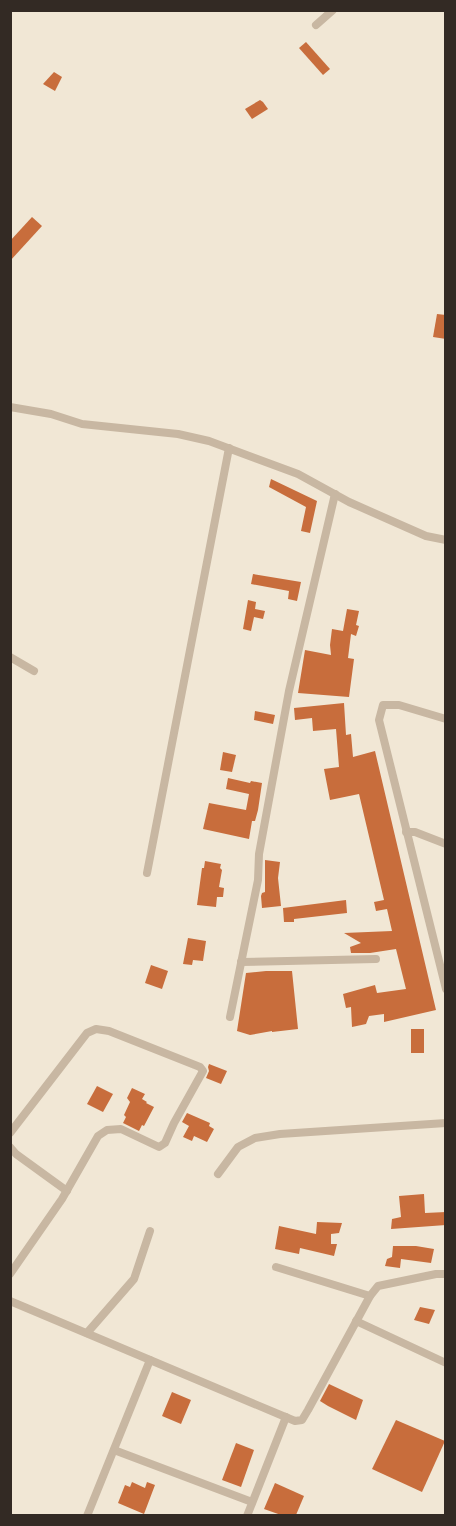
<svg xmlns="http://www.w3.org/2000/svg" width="456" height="1526" viewBox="0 0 456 1526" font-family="'Archivo Narrow',sans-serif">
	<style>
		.building { fill: #c86d3c }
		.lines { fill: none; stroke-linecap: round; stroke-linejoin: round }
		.street { stroke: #c8b7a2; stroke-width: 8 }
	</style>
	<rect width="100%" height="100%" fill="#f1e7d5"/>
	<g class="building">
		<path d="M306,42L330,69L323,75L299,48Z"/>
		<path d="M54,72L62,77L55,91L43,84Z"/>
		<path d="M260,100L263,102L268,109L252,119L245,109Z"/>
		<path d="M32,217L42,226L10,261V241Z"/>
		<path d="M437,314L446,315V339L433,337Z"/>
		<path d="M271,479L317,501L310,533L301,531L306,507L269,487Z"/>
		<path d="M253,574L301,582L297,601L288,599L289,591L251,584Z"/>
		<path d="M248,600L256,602L255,609L265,611L263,619L254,617L251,631L243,629Z"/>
		<path d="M347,609L359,611L356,625L359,626L356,636L351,634L348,658L354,659L349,697L298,693L305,650L331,655L330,645L332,629L343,631Z"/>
		<path d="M344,703L346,735L351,734L353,757L375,751L436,1010L384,1022V1014L369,1016L366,1024L352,1027L351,1007L346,1008L343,994L375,985L377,993L406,989L396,949L370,953H351L350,947L361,943L344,933L392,931L387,909L376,911L374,902L384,900L359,794L330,800L324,769L339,767L336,729L313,731L312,718L295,720L294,708Z"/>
		<path d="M255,711L275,715L273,724L254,720Z"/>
		<path d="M223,752L236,755L232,772L220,770Z"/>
		<path d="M228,778L250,783L251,781L262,783L258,810L255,821H252L249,839L203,829L209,803L246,810L249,794L226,789Z"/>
		<path d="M265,860L280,862L278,878L281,906L262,908L261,896L262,893L265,892Z"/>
		<path d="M205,861L221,864L220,868L222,870L219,887L224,888L223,897H217L216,907L197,905L202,868H204Z"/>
		<path d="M346,900L347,913L294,919V922H284L283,908Z"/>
		<path d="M188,938L206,941L203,961L193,960L192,965L183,964Z"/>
		<path d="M151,965L168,971L162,989L145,983Z"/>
		<path d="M266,971H292L298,1029L272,1032V1031L250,1035L237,1031L246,973Z"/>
		<rect x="411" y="1029" width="13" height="24"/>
		<path d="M209,1064L227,1071L221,1084L206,1078L209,1071L208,1067Z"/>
		<path d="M97,1086L113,1094L103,1112L87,1104Z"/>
		<path d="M132,1088L145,1094L142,1099L147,1102L146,1103L154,1107L144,1126L142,1125L139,1131L123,1123L126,1117L124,1115L130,1102L127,1098Z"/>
		<path d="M187,1113L210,1123L209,1126L214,1129L207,1142L194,1136L192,1141L183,1137L189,1126L182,1122Z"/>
		<path d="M424,1194L425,1213L446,1212V1225L391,1229L392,1219L401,1217L399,1196Z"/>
		<path d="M317,1222L342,1223L339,1233L331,1234V1244H337L334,1256L300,1248L299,1254L275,1249L279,1226L316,1234Z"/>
		<path d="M393,1246H416L434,1249L431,1263L401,1259L400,1268L385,1266L387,1259L392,1257Z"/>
		<path d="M420,1307L435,1310L429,1324L414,1320Z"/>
		<path d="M329,1384L363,1400L356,1420L328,1406L320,1401Z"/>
		<path d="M172,1392L191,1400L181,1424L162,1416Z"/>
		<path d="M396,1420L445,1441L422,1492L372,1469Z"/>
		<path d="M236,1443L254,1450L241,1487L222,1480Z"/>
		<path d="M132,1482L145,1488L147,1482L155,1485L144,1514L118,1503L125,1485L130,1487Z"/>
		<path d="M275,1483L304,1496L296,1515H281L264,1509Z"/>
	</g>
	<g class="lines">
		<g class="street">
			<path d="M316,25L333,10"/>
			<path d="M10,407L51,414L82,424L178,434L209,441L298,474L349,502L426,536L446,540"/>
			<path d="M10,657L34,671"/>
			<path d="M446,719L399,705H383L379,720L446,989"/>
			<path d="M406,832H415L446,844"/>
			<path d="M147,873L229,448"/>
			<path d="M241,962L376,959"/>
			<path d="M230,1017L258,880L259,854L289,691L335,494"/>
			<path d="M10,1133L87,1033L96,1029L109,1031L200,1067L203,1071L174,1123L165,1143L159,1147L121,1129L107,1130L98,1136L62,1199L10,1274"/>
			<path d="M10,1147L16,1154L67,1191"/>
			<path d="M218,1174L238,1147L255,1138L280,1134L446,1123"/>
			<path d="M276,1267L370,1296"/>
			<path d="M10,1301L295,1421L302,1420L308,1410L370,1296L378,1286L436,1274H446"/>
			<path d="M356,1321L446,1363"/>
			<path d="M87,1333L134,1279L150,1231"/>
			<path d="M114,1450L252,1502"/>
			<path d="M87,1516L150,1360"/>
			<path d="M247,1516L286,1417"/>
		</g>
	</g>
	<rect width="456" height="1526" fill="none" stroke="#332a24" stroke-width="24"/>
</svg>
